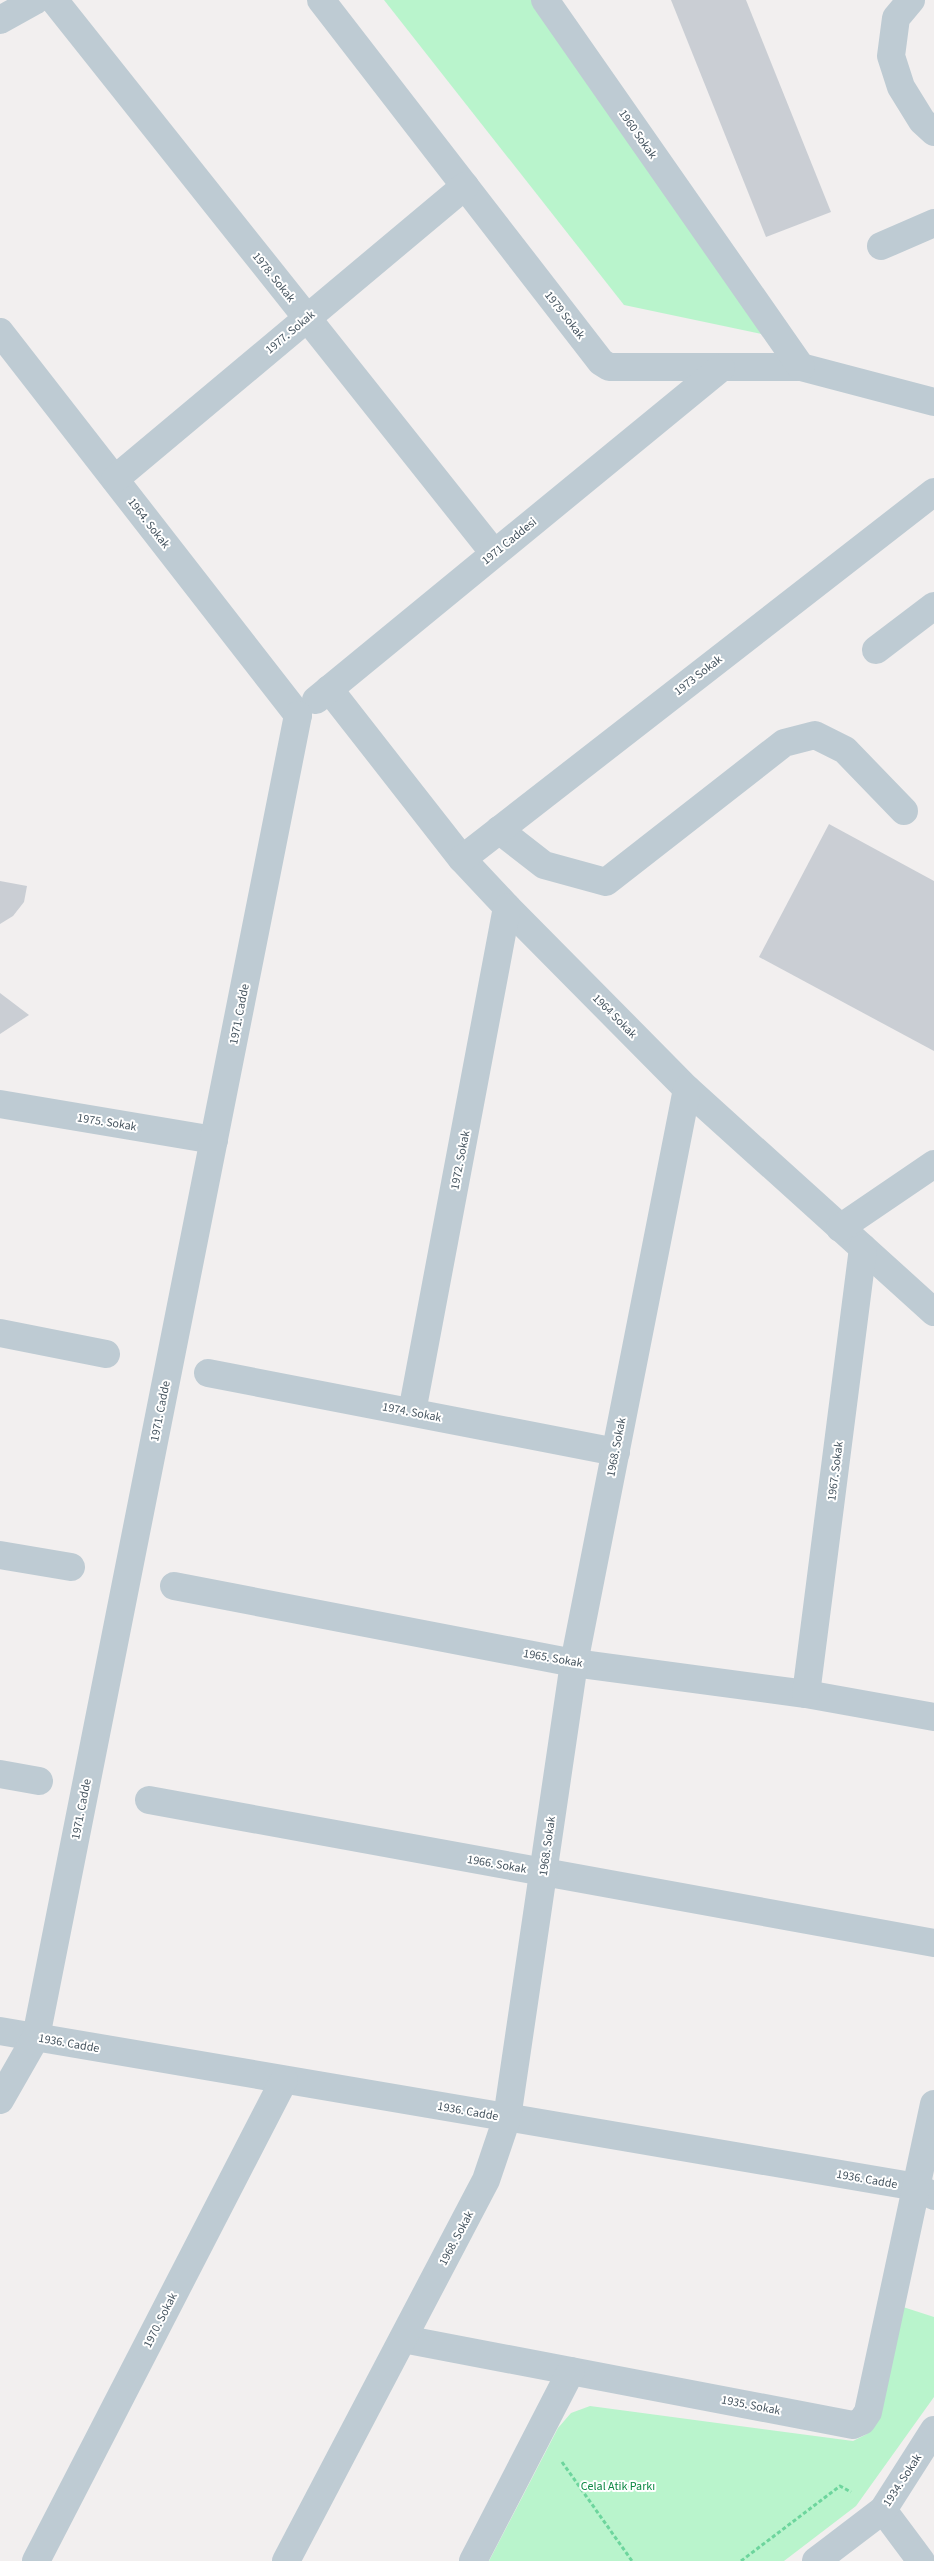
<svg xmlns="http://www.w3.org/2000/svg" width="934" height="2561" viewBox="0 0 934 2561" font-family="'Source Sans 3',sans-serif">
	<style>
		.green { fill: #b9f4cc }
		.building { fill: #caced4 }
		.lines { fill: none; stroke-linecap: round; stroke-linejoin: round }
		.path { stroke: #6dd59d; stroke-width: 3; stroke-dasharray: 4 2.5; stroke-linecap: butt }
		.minor { stroke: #becbd3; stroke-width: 28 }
		.labels { text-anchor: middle; stroke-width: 4; stroke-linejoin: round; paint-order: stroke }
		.street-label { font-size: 12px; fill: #45545f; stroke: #fff }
		.park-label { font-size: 12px; fill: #0d8844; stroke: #fff }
	</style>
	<rect width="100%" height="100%" fill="#f2efef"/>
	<g class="green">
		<path d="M384,0H545L781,338L624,305Z"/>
		<path d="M900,2306L934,2317V2397L856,2506L784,2561H489L558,2428L571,2413L590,2406L853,2441L867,2434L876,2423Z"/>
	</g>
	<g class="building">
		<path d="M671,0H746L831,212L766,237Z"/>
		<path d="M829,824L934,881V1051L759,957Z"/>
		<path d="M0,881L27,886L24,902L13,916L0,924Z"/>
		<path d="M0,993L29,1015L0,1034Z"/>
	</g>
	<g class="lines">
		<g class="path">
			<path d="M562,2462L632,2561"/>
			<path d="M741,2561L840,2486L851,2492"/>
		</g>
		<g class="minor">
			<path d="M54,0L494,553"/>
			<path d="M321,0L601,362L609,367H801L934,402"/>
			<path d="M545,0L801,367"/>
			<path d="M911,0L896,18L891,56L901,87L922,121L934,132"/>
			<path d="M0,20L36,0"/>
			<path d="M881,246L934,223"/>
			<path d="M0,332L298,715"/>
			<path d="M115,479L465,186"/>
			<path d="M876,650L934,606"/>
			<path d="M329,689L462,859L507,907L687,1089L934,1312"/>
			<path d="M316,700L721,368"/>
			<path d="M499,830L544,865L606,882L784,743L815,735L845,750L904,811"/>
			<path d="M462,859L934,492"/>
			<path d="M0,1104L214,1140"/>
			<path d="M840,1228L934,1164"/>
			<path d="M0,1333L106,1354"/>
			<path d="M208,1373L616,1452"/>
			<path d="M412,1412L507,907"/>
			<path d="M0,1555L71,1567"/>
			<path d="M174,1586L574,1663L806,1694L934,1717"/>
			<path d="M806,1694L863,1248"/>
			<path d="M0,1774L39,1781"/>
			<path d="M149,1800L934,1943"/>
			<path d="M0,2031L917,2187L934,2196"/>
			<path d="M0,2100L36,2037L298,715"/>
			<path d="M403,2339L853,2425L862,2421L868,2412L934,2104"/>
			<path d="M883,2510L921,2561"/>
			<path d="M36,2561L284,2080"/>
			<path d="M286,2561L486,2180L507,2118L574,1663L687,1089"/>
			<path d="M473,2561L571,2371"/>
			<path d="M816,2561L883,2510L934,2430"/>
		</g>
	</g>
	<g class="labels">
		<g class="street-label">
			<text transform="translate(638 134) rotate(55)" y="4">1960 Sokak</text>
			<text transform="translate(274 277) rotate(51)" y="4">1978. Sokak</text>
			<text transform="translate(565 315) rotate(52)" y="4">1979 Sokak</text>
			<text transform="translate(290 332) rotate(-40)" y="4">1977. Sokak</text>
			<text transform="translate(149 523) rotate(52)" y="4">1964. Sokak</text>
			<text transform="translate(509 541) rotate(-39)" y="4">1971 Caddesi</text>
			<text transform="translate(698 675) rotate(-38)" y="4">1973 Sokak</text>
			<text transform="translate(239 1014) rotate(-79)" y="4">1971. Cadde</text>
			<text transform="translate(615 1016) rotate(45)" y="4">1964 Sokak</text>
			<text transform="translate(107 1122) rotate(9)" y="4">1975. Sokak</text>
			<text transform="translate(460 1160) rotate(-79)" y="4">1972. Sokak</text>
			<text transform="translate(160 1411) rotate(-79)" y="4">1971. Cadde</text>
			<text transform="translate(412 1412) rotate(11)" y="4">1974. Sokak</text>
			<text transform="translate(616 1447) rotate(-79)" y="4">1968. Sokak</text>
			<text transform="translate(835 1471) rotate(-83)" y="4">1967. Sokak</text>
			<text transform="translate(553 1658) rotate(10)" y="4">1965. Sokak</text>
			<text transform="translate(81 1809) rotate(-79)" y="4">1971. Cadde</text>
			<text transform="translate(547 1846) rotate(-82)" y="4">1968. Sokak</text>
			<text transform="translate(497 1864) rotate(10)" y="4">1966. Sokak</text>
			<text transform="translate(69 2043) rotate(10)" y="4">1936. Cadde</text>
			<text transform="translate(468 2111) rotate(10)" y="4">1936. Cadde</text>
			<text transform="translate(867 2179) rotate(10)" y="4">1936. Cadde</text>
			<text transform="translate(456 2238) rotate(-62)" y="4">1968. Sokak</text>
			<text transform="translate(160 2320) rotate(-63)" y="4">1970. Sokak</text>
			<text transform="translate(751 2405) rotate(11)" y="4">1935. Sokak</text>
			<text transform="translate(902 2480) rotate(-57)" y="4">1934. Sokak</text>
		</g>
		<g class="park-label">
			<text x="618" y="2490">Celal Atik Parkı</text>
		</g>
	</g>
</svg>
